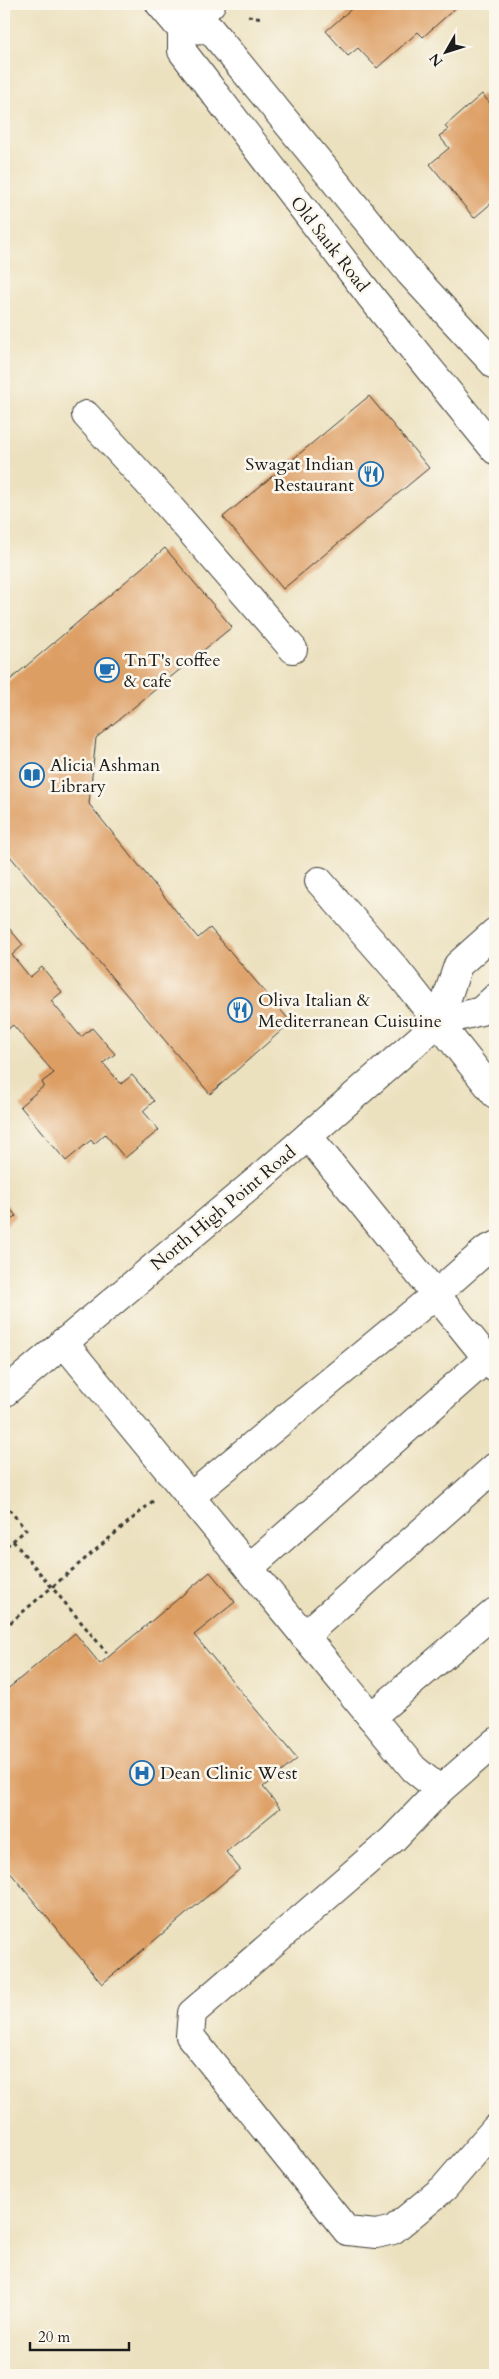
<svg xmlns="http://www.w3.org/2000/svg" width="499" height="2379" viewBox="0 0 499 2379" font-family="Cardo,serif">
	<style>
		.building { fill: #dd9e64 }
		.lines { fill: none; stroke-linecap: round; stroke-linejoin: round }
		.minor-casing { stroke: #3b3a34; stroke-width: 30 }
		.path { stroke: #3b3a34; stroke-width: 3; stroke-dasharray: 4 4; stroke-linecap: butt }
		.minor { stroke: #fff; stroke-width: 28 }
		.labels { text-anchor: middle; stroke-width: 5; stroke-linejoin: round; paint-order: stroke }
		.street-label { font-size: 18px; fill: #1c1c1c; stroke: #fbf7ec }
		.poi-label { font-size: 18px; fill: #1c1c1c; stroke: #fbf7ec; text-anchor: start }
	</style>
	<rect width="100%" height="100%" fill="#fbf7ec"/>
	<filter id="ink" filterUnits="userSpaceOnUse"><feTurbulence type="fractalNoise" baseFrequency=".02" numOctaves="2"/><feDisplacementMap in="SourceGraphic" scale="10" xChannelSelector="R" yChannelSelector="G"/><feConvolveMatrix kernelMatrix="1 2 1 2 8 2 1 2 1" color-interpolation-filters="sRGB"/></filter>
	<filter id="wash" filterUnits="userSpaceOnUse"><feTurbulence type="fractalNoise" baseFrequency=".0096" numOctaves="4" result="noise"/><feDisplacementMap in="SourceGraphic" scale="20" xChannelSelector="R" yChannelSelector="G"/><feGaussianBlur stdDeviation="1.12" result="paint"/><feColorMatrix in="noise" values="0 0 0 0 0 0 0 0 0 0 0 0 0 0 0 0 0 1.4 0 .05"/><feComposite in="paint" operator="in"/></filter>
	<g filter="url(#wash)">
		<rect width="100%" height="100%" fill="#ece1bf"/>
		<g id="blocks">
			<g class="building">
				<path d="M357,4H460L423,37L418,32L377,68L358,48L348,56L326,31Z"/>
				<path d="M482,94L495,109V202L494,201L474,218L430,164L449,148L439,136L448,130L445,126Z"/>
				<path d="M369,396L429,468L283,589L223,517Z"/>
				<path d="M165,548L232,627L96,738L89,804L198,938L210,928L291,1022L210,1094L4,849V685Z"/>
				<path d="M4,922L23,945L12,955L30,977L42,967L62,992L51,1001L81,1037L92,1028L115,1054L103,1063L121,1084L132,1075L154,1101L143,1111L159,1130L125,1158L105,1134L94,1144L91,1140L66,1161L20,1106L44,1086L42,1082L54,1073L13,1025L4,1033Z"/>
				<path d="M4,1201L16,1216L4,1227Z"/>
				<path d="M210,1572L235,1602L194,1635L297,1759L263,1787L280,1808L226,1852L240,1869L102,1984L4,1865V1692L75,1633L100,1664Z"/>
			</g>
		</g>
	</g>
	<g filter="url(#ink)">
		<use href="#blocks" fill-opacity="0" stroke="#3b3a34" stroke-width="1"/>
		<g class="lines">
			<defs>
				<g id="minor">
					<path d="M160,4L182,30V51L375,302L495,450"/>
					<path d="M182,30L210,29L410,273L495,365"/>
					<path d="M182,30L211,4"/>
					<path d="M86,415L160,496L293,649"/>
					<path d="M319,881L395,968L495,1094"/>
					<path d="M439,1022L458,965L495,932"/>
					<path d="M308,1136L495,1368"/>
					<path d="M63,1342L414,1769L440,1790L495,1742"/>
					<path d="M4,1393L261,1177L439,1022L481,1011L495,998"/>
					<path d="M190,1497L435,1295L486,1250L495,1246"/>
					<path d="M249,1568L487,1358"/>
					<path d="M304,1636L495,1467"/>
					<path d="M371,1717L495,1612"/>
					<path d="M440,1790L393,1839L192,2013L190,2036L347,2231L376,2234L393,2230L444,2188L495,2129"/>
				</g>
			</defs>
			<use href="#minor" class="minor-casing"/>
			<g class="path">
				<path d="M248,16L263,18"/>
				<path d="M4,1503L26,1530L4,1548"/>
				<path d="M13,1541L107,1653"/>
				<path d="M4,1628L153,1501"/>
			</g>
			<use href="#minor" class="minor"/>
		</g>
	</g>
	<defs>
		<symbol id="restaurant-ring" viewBox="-11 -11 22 22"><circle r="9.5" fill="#fbf7ec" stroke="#1f6fb2" stroke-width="1.5"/><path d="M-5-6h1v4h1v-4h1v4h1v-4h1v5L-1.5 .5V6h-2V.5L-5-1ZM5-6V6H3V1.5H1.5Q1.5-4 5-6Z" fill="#1f6fb2"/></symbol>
		<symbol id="cafe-ring" viewBox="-11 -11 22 22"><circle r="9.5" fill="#fbf7ec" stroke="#1f6fb2" stroke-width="1.5"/><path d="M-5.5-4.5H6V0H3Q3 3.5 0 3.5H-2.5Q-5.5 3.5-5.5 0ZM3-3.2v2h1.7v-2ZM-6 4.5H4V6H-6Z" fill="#1f6fb2"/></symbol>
		<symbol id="library-ring" viewBox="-11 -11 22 22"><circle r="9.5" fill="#fbf7ec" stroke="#1f6fb2" stroke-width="1.5"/><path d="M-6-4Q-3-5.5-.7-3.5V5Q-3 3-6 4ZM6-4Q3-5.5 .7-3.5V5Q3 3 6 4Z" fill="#1f6fb2"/></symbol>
		<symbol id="hospital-ring" viewBox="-11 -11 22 22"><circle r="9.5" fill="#fbf7ec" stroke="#1f6fb2" stroke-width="1.5"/><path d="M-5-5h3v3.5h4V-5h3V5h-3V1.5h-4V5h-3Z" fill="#1f6fb2"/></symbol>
	</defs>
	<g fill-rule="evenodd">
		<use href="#restaurant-ring" x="357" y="460" width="28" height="28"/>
		<use href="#cafe-ring" x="93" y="656" width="28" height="28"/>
		<use href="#library-ring" x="18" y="761" width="28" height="28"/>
		<use href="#restaurant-ring" x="226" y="996" width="28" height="28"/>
		<use href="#hospital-ring" x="128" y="1759" width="28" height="28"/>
	</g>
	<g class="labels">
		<g class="street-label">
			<text transform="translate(330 244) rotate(52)" y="6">Old Sauk Road</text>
			<text transform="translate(223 1208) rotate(-40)" y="6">North High Point Road</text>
		</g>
		<g class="poi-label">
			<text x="354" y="470" text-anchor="end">Swagat Indian<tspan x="354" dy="21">Restaurant</tspan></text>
			<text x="124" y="666">TnT's coffee<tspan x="124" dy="21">&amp; cafe</tspan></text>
			<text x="50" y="771">Alicia Ashman<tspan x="50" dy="21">Library</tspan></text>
			<text x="258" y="1006">Oliva Italian &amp;<tspan x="258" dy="21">Mediterranean Cuisuine</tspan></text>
			<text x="160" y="1779">Dean Clinic West</text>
		</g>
	</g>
	<rect width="499" height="2379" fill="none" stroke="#fbf7ec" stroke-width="20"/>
	<g transform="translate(446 52) rotate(231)" stroke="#fbf7ec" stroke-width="4" paint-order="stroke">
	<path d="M0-4L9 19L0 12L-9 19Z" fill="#1c1c1c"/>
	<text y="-8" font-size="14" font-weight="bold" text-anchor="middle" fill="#1c1c1c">N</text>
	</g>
	<path d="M30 2342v8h99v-8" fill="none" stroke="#1c1c1c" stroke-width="2.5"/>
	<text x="38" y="2342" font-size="15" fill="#1c1c1c" stroke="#fbf7ec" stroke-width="4" paint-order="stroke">20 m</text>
</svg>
